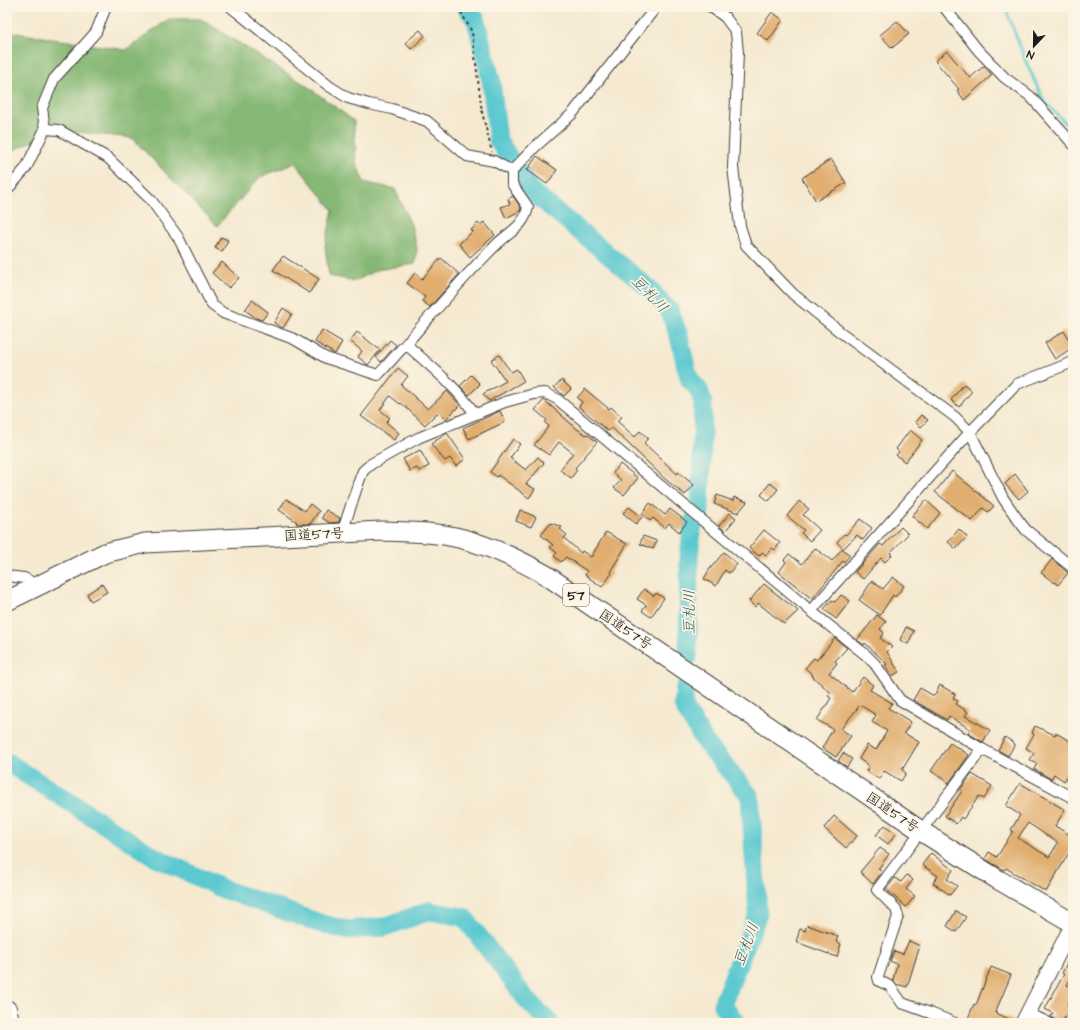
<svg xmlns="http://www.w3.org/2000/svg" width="1080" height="1030" viewBox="0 0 1080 1030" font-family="'Architects Daughter','Klee One',sans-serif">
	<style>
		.forest { fill: #86b874; stroke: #516a48 }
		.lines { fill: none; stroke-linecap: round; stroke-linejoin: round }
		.stream { stroke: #5cc9d0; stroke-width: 3 }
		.river { stroke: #5cc9d0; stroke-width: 19 }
		.building { fill: #e1ae70; fill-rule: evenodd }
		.street-casing { stroke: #3d3b37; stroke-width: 12 }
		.secondary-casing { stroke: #3d3b37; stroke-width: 17 }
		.highway-casing { stroke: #3d3b37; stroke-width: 21 }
		.path { stroke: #3d3b37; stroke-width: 2; stroke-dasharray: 3 3; stroke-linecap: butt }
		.street { stroke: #fff; stroke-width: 10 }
		.secondary { stroke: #fff; stroke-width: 15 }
		.highway { stroke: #fff; stroke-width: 19 }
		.labels { text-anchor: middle; stroke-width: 3.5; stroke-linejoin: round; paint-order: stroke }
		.shield { fill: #fcf5e5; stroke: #5f5d58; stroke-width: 1 }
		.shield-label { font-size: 13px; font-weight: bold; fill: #1c1c1c }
		.street-label { font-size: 14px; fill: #1c1c1c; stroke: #fcf5e5 }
		.water-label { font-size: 15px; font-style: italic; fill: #32595b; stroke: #fcf5e5 }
	</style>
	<rect width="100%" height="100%" fill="#fcf5e5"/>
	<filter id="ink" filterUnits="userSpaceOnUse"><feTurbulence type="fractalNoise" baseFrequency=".025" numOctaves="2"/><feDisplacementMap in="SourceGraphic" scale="8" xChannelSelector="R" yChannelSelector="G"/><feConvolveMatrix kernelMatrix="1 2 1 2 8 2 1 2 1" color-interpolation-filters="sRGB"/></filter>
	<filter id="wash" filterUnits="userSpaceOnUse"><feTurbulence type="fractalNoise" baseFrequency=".012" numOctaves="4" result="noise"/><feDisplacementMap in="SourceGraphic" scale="16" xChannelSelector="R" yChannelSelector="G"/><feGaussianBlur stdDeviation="0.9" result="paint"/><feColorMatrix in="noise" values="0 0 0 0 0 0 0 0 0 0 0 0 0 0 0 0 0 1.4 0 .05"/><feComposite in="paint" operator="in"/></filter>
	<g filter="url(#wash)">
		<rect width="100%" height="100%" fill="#f5e9d0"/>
		<path class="forest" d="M169,19H201L307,86L354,121L356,163L364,182L395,189L411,225L417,249L415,264L376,270L356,281L329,276L325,246L333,210L295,163L260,177L217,226L132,138L59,130L7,153V29L10,32L126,50Z"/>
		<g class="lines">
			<path class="stream" d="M1005,7L1026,62L1044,101L1073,131"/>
			<g class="river">
				<path d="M466,7L476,20L491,80L498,140L530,190L647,287L669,310L679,336L686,367L690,380L699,390L703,403L700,511L693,522L689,557L688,657"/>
				<path d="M685,688L683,705L705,742L750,796L758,914L722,1005L737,1023"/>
				<path d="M7,762L155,857L223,889L322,924L346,930L384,927L429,911L464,917L527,1000L550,1023"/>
			</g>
		</g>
		<g id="blocks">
			<g class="building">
				<path d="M772,12L783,20L768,41L757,33Z"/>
				<path d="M897,21L909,34L892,48L880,35Z"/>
				<path d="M420,30L425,36L411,49L405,43Z"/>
				<path d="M947,51L970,78L984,66L992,75L964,100L957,90L959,89L935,61Z"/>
				<path d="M537,156L557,170L547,184L527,170Z"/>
				<path d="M831,159L846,183L816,201L802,178Z"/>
				<path d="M513,196L521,208L520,211L506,218L501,207L510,204L508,199Z"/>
				<path d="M484,222L495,235L470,257L459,244L473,231L471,230L478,223L480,225Z"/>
				<path d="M221,237L228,240L222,252L215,248Z"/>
				<path d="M283,256L319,279L309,293L273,270Z"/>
				<path d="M441,258L459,274L430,307L422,301L425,297L407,283L415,273L422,279Z"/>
				<path d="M222,262L239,278L229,288L212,273Z"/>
				<path d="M252,300L268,312L262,320L256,318L245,310Z"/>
				<path d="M283,308L292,314L283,328L274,323Z"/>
				<path d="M322,330L342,342L335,354L315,342Z"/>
				<path d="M1064,331L1073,347L1055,359L1045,343Z"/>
				<path d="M357,332L380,350L368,365L358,357L362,351L350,341Z"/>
				<path d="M390,340L396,345L381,362L376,357Z"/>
				<path d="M499,355L511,372L517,369L524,381L489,401L483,394L506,381L491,360Z"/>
				<path d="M398,368L408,376L401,385L428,409L447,391L460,405L446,419L439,413L438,414L437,413L425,425L401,403L400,404L390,396L380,410L390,418L386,422L399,433L394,440L361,416Z"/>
				<path d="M471,375L480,384L469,395L460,386Z"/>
				<path d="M562,380L571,389L564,396L554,387Z"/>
				<path d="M964,384L972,391L959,407L951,400Z"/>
				<path d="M585,389L609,409L611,407L622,417L617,421L635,437L640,431L648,438L644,443L677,474L678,472L694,485L685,495L664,478L612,428L608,431L579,407L582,402L577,398Z"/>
				<path d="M544,400L577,429L586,435L587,434L597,442L575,468L577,470L571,478L560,470L573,453L559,442L549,455L534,445L549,426L545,423L547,420L535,410Z"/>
				<path d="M500,411L505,422L469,439L463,428Z"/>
				<path d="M921,415L928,420L921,427L915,422Z"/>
				<path d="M910,430L922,440L905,462L896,455L899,452L896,449Z"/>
				<path d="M447,433L465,459L456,466L450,458L445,461L431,444Z"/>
				<path d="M513,439L520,444L510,458L526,470L538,457L544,463L526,484L535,489L529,498L498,475L497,477L490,472Z"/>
				<path d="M420,450L429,466L419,471L417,468L410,471L403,459Z"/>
				<path d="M620,464L638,478L624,495L614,488L621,480L613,473Z"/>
				<path d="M952,471L994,506L988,512L983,508L972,521L935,492Z"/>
				<path d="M1015,474L1028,491L1019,499L1005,484Z"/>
				<path d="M770,483L778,489L769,501L761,495Z"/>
				<path d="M717,495L733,501L734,497L747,502L738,513L714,504Z"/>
				<path d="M286,499L305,511L310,504L319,511L310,524H298L296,523L297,522L279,510Z"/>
				<path d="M926,500L940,513L927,529L912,516Z"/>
				<path d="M799,501L809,509L803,515L820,530L810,541L801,533L804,530L787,516Z"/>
				<path d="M650,503L665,515L670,509L687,522L679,532L669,523L665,528L653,518L650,521L642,514Z"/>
				<path d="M629,507L642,517L636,524L623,513Z"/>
				<path d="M326,510L340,518L339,522L330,523L322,518Z"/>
				<path d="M520,510L536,517L531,527L516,521Z"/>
				<path d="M730,513L736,518L725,531L719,526Z"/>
				<path d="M860,519L872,528L863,540L857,535L843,549L837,542L844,534L846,535Z"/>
				<path d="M551,523L562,527L560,529L567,535L564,538L581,553L582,551L591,557L606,532L627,544L610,572L612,573L602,587L585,575L587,571L566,557L561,562L554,556L557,553L550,547L553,545L541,535Z"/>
				<path d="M901,527L908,534L890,553L892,555L885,562L881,558L863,579L855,572L880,544L883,546Z"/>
				<path d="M959,529L967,537L956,549L948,542Z"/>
				<path d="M764,530L780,543L775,550L772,548L766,555L762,552L759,556L749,548Z"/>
				<path d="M643,536L657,541L653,549L640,544Z"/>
				<path d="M815,548L832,561L842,549L850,555L844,562L843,561L812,599L779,572L786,562L784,560L789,554L802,564Z"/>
				<path d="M724,552L737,564L729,573L725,570L716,586L704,579L709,570Z"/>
				<path d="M1052,559L1068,573L1058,585L1041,573Z"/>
				<path d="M893,577L904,586L895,597L893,595L880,615L859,600L872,581L883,589Z"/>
				<path d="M102,584L107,592L91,601L87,594Z"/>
				<path d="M764,584L798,611L784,624L758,603L755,607L749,601Z"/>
				<path d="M644,589L654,596L656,593L664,598L651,617L642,611L646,605L637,599Z"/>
				<path d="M841,595L850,601L836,619L824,609L832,600L835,602Z"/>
				<path d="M877,615L886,622L880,629L884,633L880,638L892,647L887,652L899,672L892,676L885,665L887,664L865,643L864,645L857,640Z"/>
				<path d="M906,627L914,631L908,644L900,640Z"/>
				<path d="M835,638L847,648L835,661L837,663L829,673L852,692L863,677L873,685L870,690L892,703L888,708L911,722L904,733L919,742L902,770L906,773L901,781L884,771L879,779L866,771L869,766L859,759L867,745L876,750L887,731L872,722L876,715L860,705L841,729L851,736L836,757L822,748L833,729L817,720L831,698L828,696L831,693L812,676L813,675L805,668L814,658L817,660Z"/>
				<path d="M940,685L955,694L953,698L958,701L956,704L968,712L965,716L990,730L983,742L968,733L970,729L949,716L947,720L913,700L920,688L934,696Z"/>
				<path d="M1035,726L1055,735L1056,733L1073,743V766L1064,781L1054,774L1051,779L1034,769L1037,764L1030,760L1034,753L1026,748L1034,734L1032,733Z"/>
				<path d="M1005,737L1015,744L1008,756L998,750Z"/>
				<path d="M950,743L969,755L949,783L931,771Z"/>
				<path d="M843,753L852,759L847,767L838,761Z"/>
				<path d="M972,774L992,786L984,799L979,796L963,819L961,817L956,824L945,816L962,791L960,790Z"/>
				<path d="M1020,783L1065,810L1055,826L1073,837V846L1046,892L1006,868L1004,870L985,859L989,852L997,857L1013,831L1011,830L1020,815L1006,806ZM1028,823L1058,843L1049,857L1018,838Z"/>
				<path d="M834,816L857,836L846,848L824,828Z"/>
				<path d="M885,825L896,834L888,844L876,835Z"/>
				<path d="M880,848L889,854L878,869L882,872L873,884L860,872Z"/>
				<path d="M931,853L953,870L947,879L957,886L950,895L933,883L938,876L922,865Z"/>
				<path d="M907,875L913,880L906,889L915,896L906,907L886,889L895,878L901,882Z"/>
				<path d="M956,911L966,917L956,932L947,926Z"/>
				<path d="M807,925L838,936L836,942L841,944L837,957L796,942L800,929L805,931Z"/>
				<path d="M909,941L920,946L916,958L907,987L896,984L893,980L897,964L890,961L894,951L903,954Z"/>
				<path d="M1073,952V979L1071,978L1067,985L1073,988V994L1067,1005L1071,1007L1064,1019H1063L1060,1023L1051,1017L1053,1013L1045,1009L1064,974L1062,973Z"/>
				<path d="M991,967L1011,975L995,1013L1014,1021V1023H966L974,1004L976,1005Z"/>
			</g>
		</g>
	</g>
	<g filter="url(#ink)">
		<use href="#blocks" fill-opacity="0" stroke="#3d3b37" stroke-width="1"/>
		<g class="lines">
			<defs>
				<g id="street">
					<path d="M231,7L329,86L348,98L369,104L392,109L427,121L467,156L494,161L512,171"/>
					<path d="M711,7L725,17L736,32L738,53L733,167L740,226L746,245L793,294L839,331L955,417L970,432L1003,498L1016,517L1026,530L1073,568"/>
					<path d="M944,7L978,50L1005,78L1030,96L1073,144"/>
					<path d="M45,129L59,130L108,158L151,200L178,237L212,305L223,313L294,339L326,358L378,375C418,332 454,286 496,245C510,231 524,227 528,207L512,184V171L536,146L572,114L656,7"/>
					<path d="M7,190L26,168L45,129L42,108L54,79L96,32L106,7"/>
					<path d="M407,345C430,366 457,387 475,414"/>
					<path d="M342,533L358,484L363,471L371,464L418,438L505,402L534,394L545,393L557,399L811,611L866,655L875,664L900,700L982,749L1073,798"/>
					<path d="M7,576L24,578L37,585"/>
					<path d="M811,611L970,432L1017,384L1073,362"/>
					<path d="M1028,1013L1049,1023"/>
					<path d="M955,1023L930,1013L902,1003L890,986L879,981L878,977L898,916L896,909L877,890L982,749"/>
				</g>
				<path id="secondary" d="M1023,1023L1073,924"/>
				<g id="highway">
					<path d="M7,601L105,553L145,543L381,531C412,532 444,532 473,542C499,550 523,562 546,575L921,831L997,879L1073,923"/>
					<path d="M7,1010L10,1023"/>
				</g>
			</defs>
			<use href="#street" class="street-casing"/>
			<use href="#secondary" class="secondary-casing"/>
			<use href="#highway" class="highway-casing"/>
			<path class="path" d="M458,7L472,32L482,112L492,152"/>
			<use href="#street" class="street"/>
			<use href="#secondary" class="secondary"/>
			<use href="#highway" class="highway"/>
		</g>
	</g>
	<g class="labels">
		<rect class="shield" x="563" y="584" width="26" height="22" rx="3"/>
		<g class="shield-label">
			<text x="576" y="600">57</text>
		</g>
		<g class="street-label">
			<text transform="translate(314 534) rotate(-3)" y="5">国道57号</text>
			<text transform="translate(626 629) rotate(34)" y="5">国道57号</text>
			<text transform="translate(893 812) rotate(34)" y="5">国道57号</text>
		</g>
		<g class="water-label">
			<text transform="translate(650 294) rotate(46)" y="5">豆札川</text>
			<text transform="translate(689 612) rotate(-90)" y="5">豆札川</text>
			<text transform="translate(746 944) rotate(-69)" y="5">豆札川</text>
		</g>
	</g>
	<rect width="1080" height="1030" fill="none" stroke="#fcf5e5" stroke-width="24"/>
	<g transform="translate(1034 46) rotate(202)" stroke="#fcf5e5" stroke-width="3" paint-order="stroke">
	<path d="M0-3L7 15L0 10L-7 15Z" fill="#1c1c1c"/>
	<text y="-6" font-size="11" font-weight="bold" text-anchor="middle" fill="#1c1c1c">N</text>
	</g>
</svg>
